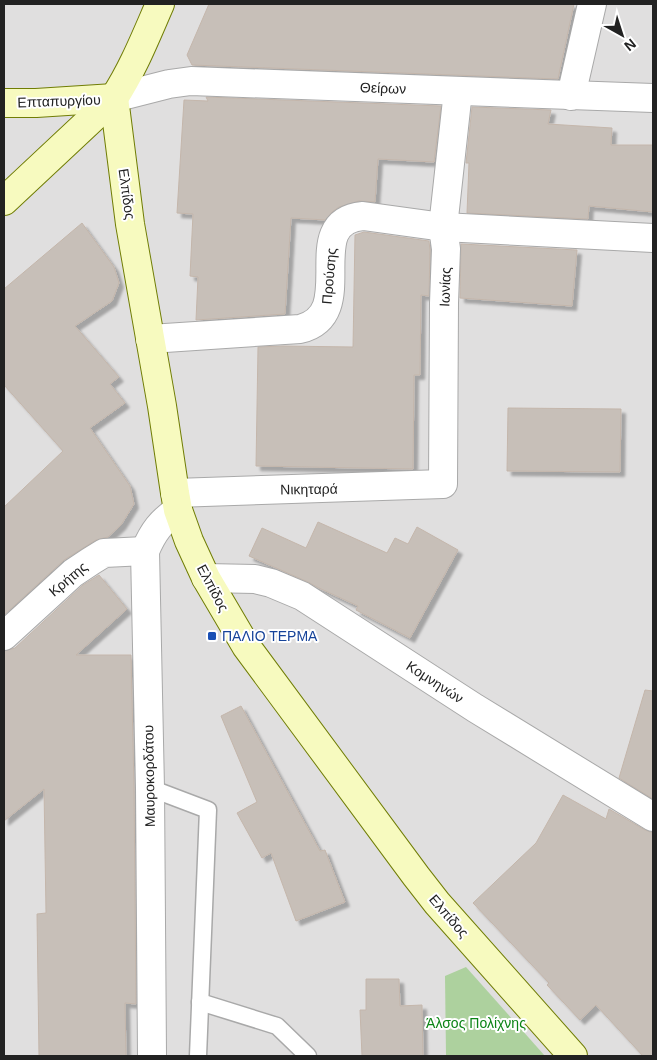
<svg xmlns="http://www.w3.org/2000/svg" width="657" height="1060" viewBox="0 0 657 1060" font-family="Helvetica,sans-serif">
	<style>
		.residential { fill: #e0dfdf }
		.forest { fill: #add19e }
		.building { fill: #c7bfb8; stroke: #c4b6ab; filter: url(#shadow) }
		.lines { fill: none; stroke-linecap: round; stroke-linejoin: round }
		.lane-casing { stroke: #a9a9a9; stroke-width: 19 }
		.street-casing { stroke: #a9a9a9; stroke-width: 30 }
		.secondary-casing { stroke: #707d05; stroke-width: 30 }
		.lane { stroke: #fff; stroke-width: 16 }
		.street { stroke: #fff; stroke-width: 28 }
		.secondary { stroke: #f7fabf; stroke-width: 28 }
		.transit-dot { fill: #1a4fb4; stroke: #fff; stroke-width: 2 }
		.labels { text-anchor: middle; stroke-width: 4; stroke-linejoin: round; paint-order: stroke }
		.street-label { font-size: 14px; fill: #222; stroke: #fff }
		.transit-label { font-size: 14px; fill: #164399; stroke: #fff; text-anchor: start }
		.park-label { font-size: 14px; fill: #0c8416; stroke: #fff }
	</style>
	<defs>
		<filter id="shadow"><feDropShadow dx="4.5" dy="4.5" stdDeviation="1" flood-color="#0004"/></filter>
	</defs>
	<rect width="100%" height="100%" fill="#f2efe9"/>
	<rect class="residential" x="4" y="4" width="649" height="1052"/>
	<path class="forest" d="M466,967L545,1056H446L445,976Z"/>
	<g class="building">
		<path d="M209,4H574L558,79L192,65L187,55Z"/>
		<path d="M206,97L441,106L434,162L378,159L375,202L359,201L339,207L332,212L326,220L291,218L285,314L196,320L198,277L190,276L193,214L177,213L184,100L208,101Z"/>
		<path d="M472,107L551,110L548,124L612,128L611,145H653V212L589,206L588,219L467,213L469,163H466Z"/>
		<path d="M82,223L114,267L119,283L112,301L75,326L119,377L110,384L125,403L90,428L130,486L134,504L121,525L108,537L96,540L64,560L4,615V507L63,451L4,385V289Z"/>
		<path d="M364,232L429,241L430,250L429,296L421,295L420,375H414L413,469L256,466L258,347L283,346L353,347L355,235Z"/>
		<path d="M461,244L577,250L572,306L460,298Z"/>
		<path d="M508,408L621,409L620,472L507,471Z"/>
		<path d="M318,522L387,553L395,538L408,544L417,527L458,550L410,638L356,610L358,606L319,588L308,582L249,556L262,528L306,548Z"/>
		<path d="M99,575L127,609L76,655H131L134,788L136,1004L125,1003L126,1056H39L37,914L46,913L44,789L4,821V651L15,648L83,585Z"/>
		<path d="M645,690L653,691V799L619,778Z"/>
		<path d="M241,706L320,851L325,850L345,902L296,921L271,853L262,858L237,813L257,802L221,716Z"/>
		<path d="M563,795L606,819L609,809L645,830L653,833V1056H643L596,1005L580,1020L547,985L549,983L473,903L536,843Z"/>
		<path d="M366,979H399L400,1006L422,1005L423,1056H362L360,1010H366Z"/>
	</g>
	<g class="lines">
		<defs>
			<g id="lane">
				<path d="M150,788L208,810L198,1056"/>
				<path d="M200,1002L277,1026L308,1056"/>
			</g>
			<g id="street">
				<path d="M571,96L592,4"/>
				<path d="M114,98L169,84L191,81L653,98"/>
				<path d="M150,339L300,329C362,314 298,222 363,216L443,227L653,238"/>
				<path d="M175,493L443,484L444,303L446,249L443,227L458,91"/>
				<path d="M206,578L255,579L271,583L302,596L475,708L653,817"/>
				<path d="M4,636L73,573L91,561L104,553L145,551"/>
				<path d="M152,1056L150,788L145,551C153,532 161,521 178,510"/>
			</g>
			<g id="secondary">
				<path d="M114,98L130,224L162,406L175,493L178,510L189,541L206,578L246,646L416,876L437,903L573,1056"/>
				<path d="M4,103H36L114,98"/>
				<path d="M4,201L114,98C133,69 146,36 160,4"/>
			</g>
		</defs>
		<use href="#lane" class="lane-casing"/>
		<use href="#street" class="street-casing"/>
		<use href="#secondary" class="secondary-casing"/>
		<use href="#lane" class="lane"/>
		<use href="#street" class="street"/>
		<use href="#secondary" class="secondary"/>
	</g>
	<rect class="transit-dot" x="207" y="631" width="10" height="10" rx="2.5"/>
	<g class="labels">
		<g class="street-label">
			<text transform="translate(383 88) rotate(2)" y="5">Θείρων</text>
			<text transform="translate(59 101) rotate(-2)" y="5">Επταπυργίου</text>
			<text transform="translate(127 194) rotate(82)" y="5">Ελπίδος</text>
			<text transform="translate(329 276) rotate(-85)" y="5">Προύσης</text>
			<text transform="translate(445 287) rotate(-88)" y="5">Ιωνίας</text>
			<text transform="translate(309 489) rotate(-1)" y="5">Νικηταρά</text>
			<text transform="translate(68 579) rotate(-40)" y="5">Κρήτης</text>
			<text transform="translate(213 588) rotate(62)" y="5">Ελπίδος</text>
			<text transform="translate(435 682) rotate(33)" y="5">Κομνηνών</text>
			<text transform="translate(149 776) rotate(-91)" y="5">Μαυροκορδάτου</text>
			<text transform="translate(449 916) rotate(49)" y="5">Ελπίδος</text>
		</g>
		<g class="transit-label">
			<text x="222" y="641">ΠΑΛΙΟ ΤΕΡΜΑ</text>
		</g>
		<g class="park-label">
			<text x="476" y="1028">Άλσος Πολίχνης</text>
		</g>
	</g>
	<rect width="657" height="1060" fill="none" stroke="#222222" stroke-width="10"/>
	<g transform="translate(622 35) rotate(141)" stroke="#ffffff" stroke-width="4" paint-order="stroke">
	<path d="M0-4L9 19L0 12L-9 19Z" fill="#222222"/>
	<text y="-8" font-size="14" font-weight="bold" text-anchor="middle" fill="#222222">N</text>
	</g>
</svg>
